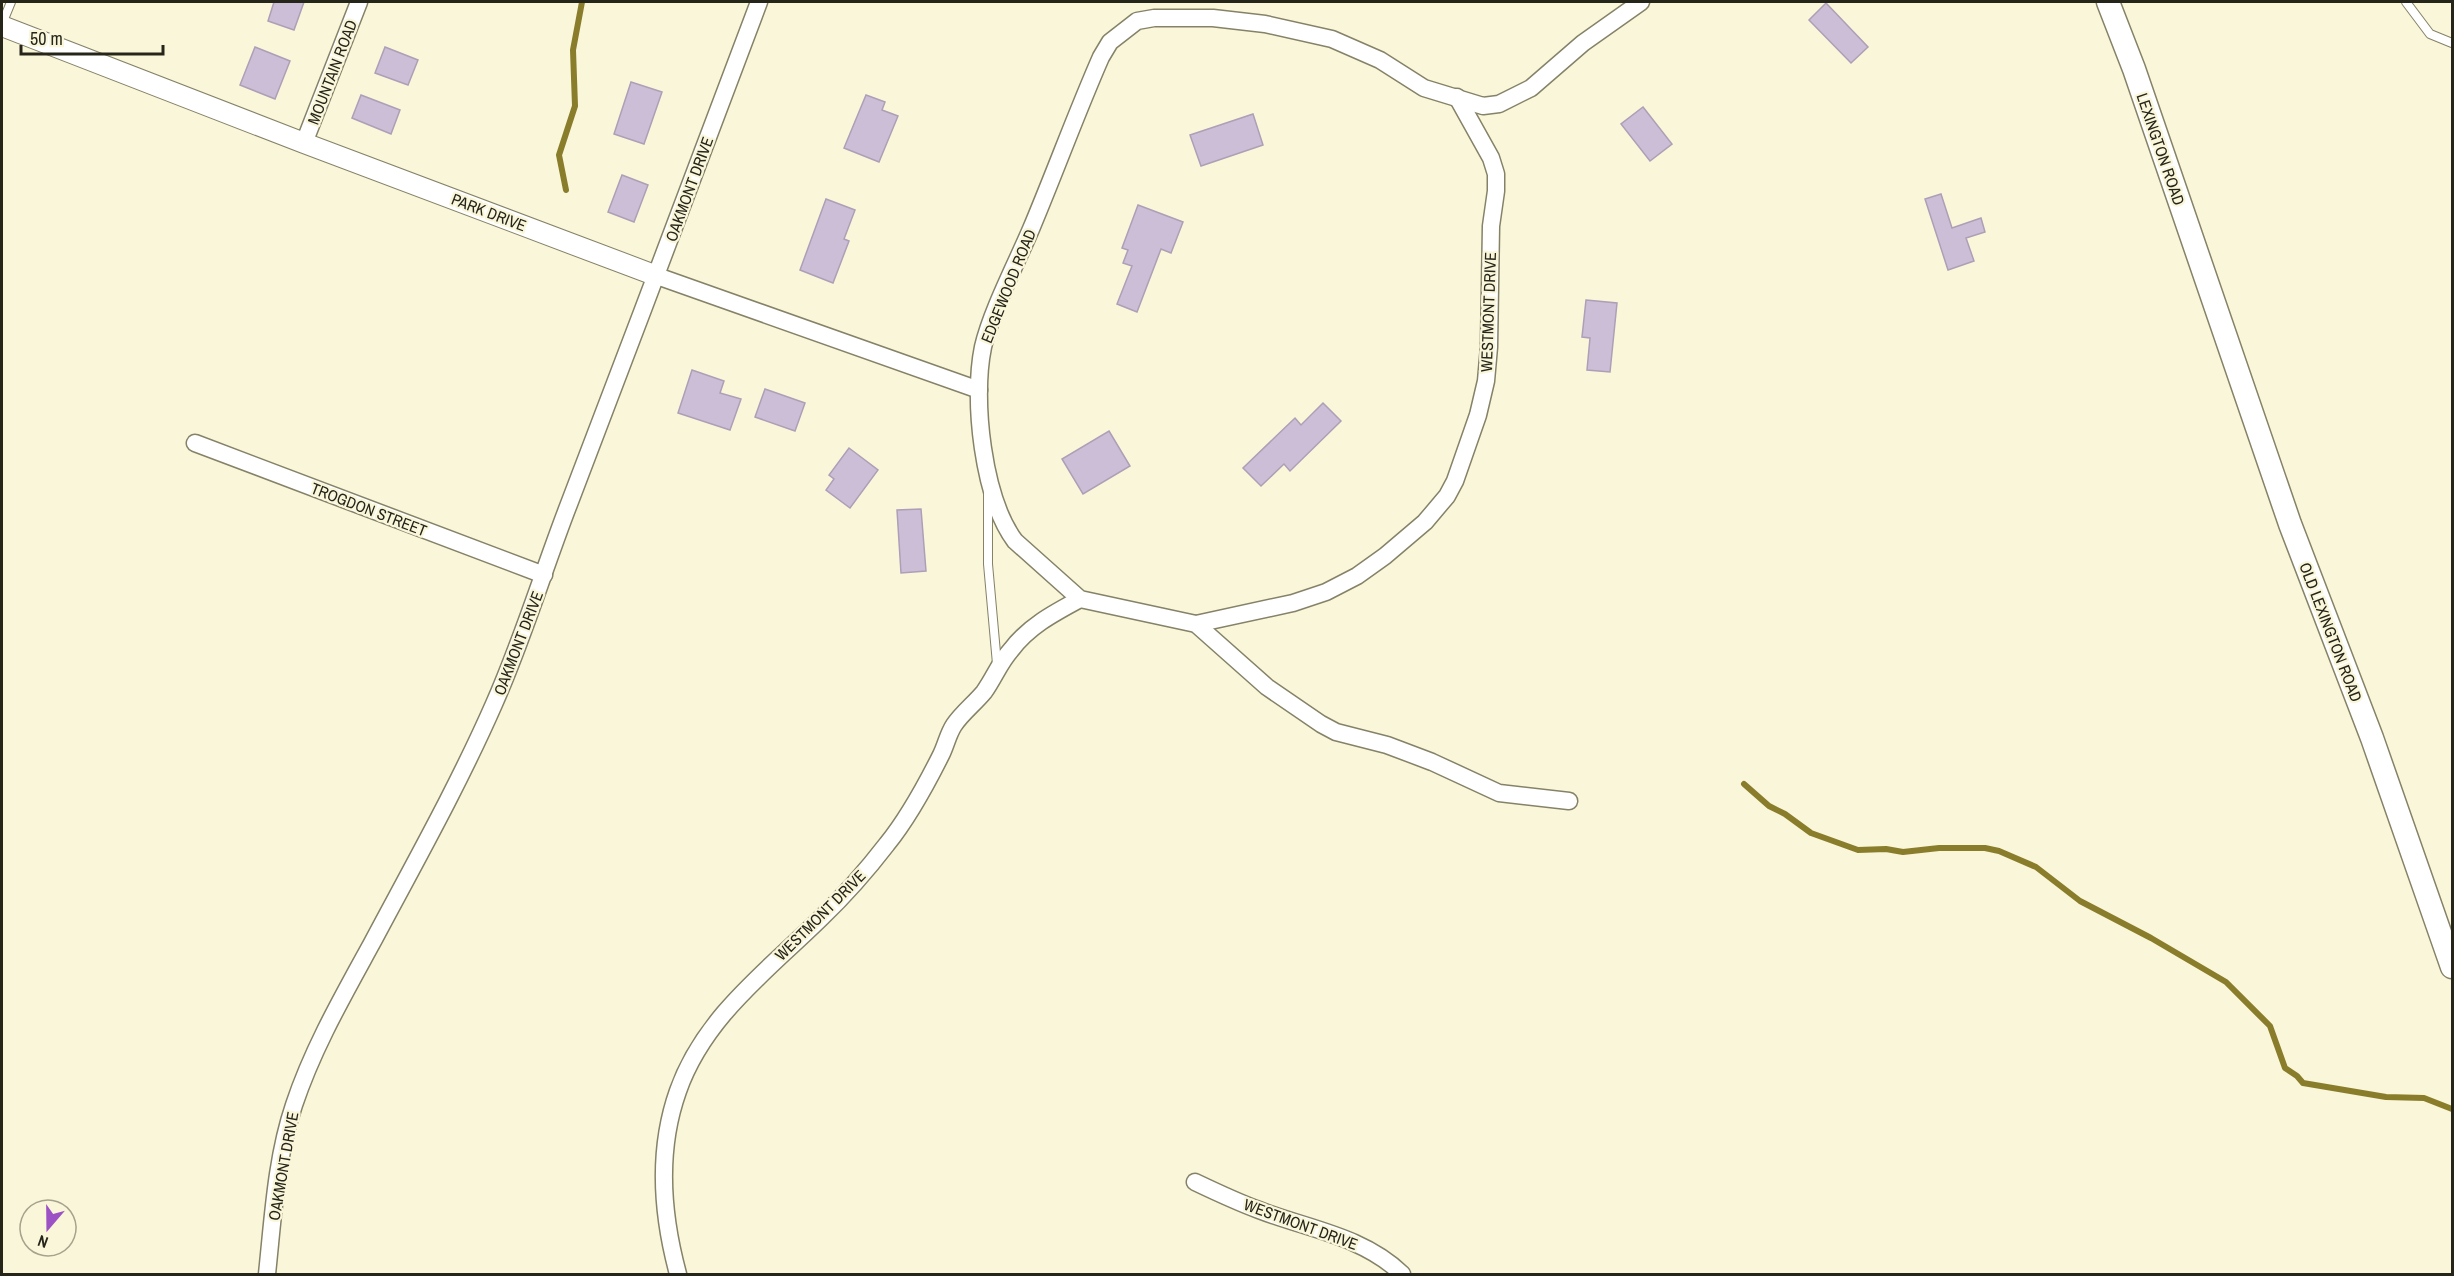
<svg xmlns="http://www.w3.org/2000/svg" width="2454" height="1276" viewBox="0 0 2454 1276" font-family="'Archivo Narrow',sans-serif">
	<style>
		.lines { fill: none; stroke-linecap: round; stroke-linejoin: round }
		.stream { stroke: #897d2b; stroke-width: 6 }
		.building { fill: #cdbed7; stroke: #ad9fb6; stroke-width: 1.5 }
		.service-casing { stroke: #858268; stroke-width: 10 }
		.minor-casing { stroke: #858268; stroke-width: 19 }
		.tertiary-casing { stroke: #858268; stroke-width: 22 }
		.secondary-casing { stroke: #858268; stroke-width: 25 }
		.service { stroke: #fff; stroke-width: 8 }
		.minor { stroke: #fff; stroke-width: 16 }
		.tertiary { stroke: #fff; stroke-width: 20 }
		.secondary { stroke: #fff; stroke-width: 22 }
		.labels { text-anchor: middle; stroke-width: 4.5; stroke-linejoin: round; paint-order: stroke }
		.street-label { font-size: 16px; fill: #26251a; stroke: #faf6da }
	</style>
	<rect width="100%" height="100%" fill="#faf6da"/>
	<g class="lines">
		<g class="stream">
			<path d="M566,190L559,155L575,106L573,50L582,2"/>
			<path d="M1744,784L1769,806L1785,814L1811,833L1858,850L1886,849L1903,852L1939,848H1985L1999,851L2036,867L2080,901L2151,938L2226,982L2270,1026L2285,1068L2297,1076L2303,1083L2386,1097L2424,1098L2452,1109"/>
		</g>
	</g>
	<g class="building">
		<path d="M274,2H304L294,30L268,21Z"/>
		<path d="M1826,3L1868,47L1851,63L1809,20Z"/>
		<path d="M255,47L290,61L275,99L240,85Z"/>
		<path d="M385,47L418,60L408,85L375,73Z"/>
		<path d="M631,82L662,92L644,144L614,134Z"/>
		<path d="M361,95L400,110L391,134L352,118Z"/>
		<path d="M866,95L885,102L882,110L898,116L879,162L844,148Z"/>
		<path d="M1643,107L1672,144L1650,161L1621,124Z"/>
		<path d="M1253,114L1263,145L1201,166L1190,135Z"/>
		<path d="M622,175L648,185L634,222L608,212Z"/>
		<path d="M1941,194L1952,228L1981,218L1985,232L1966,238L1974,261L1948,270L1925,199Z"/>
		<path d="M826,199L855,210L844,239L849,241L833,283L800,270Z"/>
		<path d="M1138,205L1183,222L1171,253L1161,249L1137,312L1117,304L1132,266L1123,263L1128,250L1122,248Z"/>
		<path d="M1586,300L1617,303L1610,372L1587,370L1590,338L1582,337Z"/>
		<path d="M692,370L724,381L720,393L741,399L730,430L678,413Z"/>
		<path d="M765,389L805,403L795,431L755,417Z"/>
		<path d="M1323,403L1341,421L1290,471L1284,464L1261,486L1243,468L1295,418L1301,425Z"/>
		<path d="M1109,431L1130,466L1083,494L1062,459Z"/>
		<path d="M849,448L878,470L850,508L826,490L834,479L829,475Z"/>
		<path d="M921,509L926,571L901,573L897,510Z"/>
	</g>
	<g class="lines">
		<defs>
			<g id="service">
				<path d="M2406,2L2430,34L2452,43"/>
				<path d="M2,24L11,2"/>
				<path d="M988,491V564L997,664"/>
			</g>
			<g id="minor">
				<path d="M304,143L359,2"/>
				<path d="M657,276L979,390"/>
				<path d="M195,443L544,575"/>
				<path d="M1196,624L1293,603L1326,592L1357,576L1385,556L1425,522L1447,496L1455,481L1478,415L1486,381L1489,347L1491,226L1496,191V174L1491,158L1457,97"/>
				<path d="M1569,801L1499,793L1432,762L1387,745L1336,732L1321,724L1267,687L1196,624L1080,599L1015,541C983,498 972,400 983,347C991,312 1016,264 1031,229C1055,172 1076,114 1101,57L1110,42L1137,21L1154,18H1213L1265,24L1332,39L1380,60L1424,88L1483,106L1499,104L1531,88L1583,43L1641,2"/>
				<path d="M1195,1182C1216,1192 1237,1202 1259,1210C1308,1229 1363,1236 1402,1274"/>
				<path d="M267,1274C273,1218 276,1158 294,1105C313,1048 343,996 372,943C414,864 458,786 494,704C523,639 543,571 569,504C633,337 696,169 759,2"/>
				<path d="M678,1274C662,1215 657,1150 678,1091C704,1017 767,971 821,918C845,895 867,870 887,844C909,817 926,785 941,755C946,745 948,734 954,725C962,713 975,703 984,692C994,678 1000,662 1011,650C1029,626 1054,613 1080,599"/>
			</g>
			<path id="tertiary" d="M2,26L304,143L657,276"/>
			<path id="secondary" d="M2108,2L2134,69L2290,524L2372,738L2452,967"/>
		</defs>
		<use href="#service" class="service-casing"/>
		<use href="#minor" class="minor-casing"/>
		<use href="#tertiary" class="tertiary-casing"/>
		<use href="#secondary" class="secondary-casing"/>
		<use href="#service" class="service"/>
		<use href="#minor" class="minor"/>
		<use href="#tertiary" class="tertiary"/>
		<use href="#secondary" class="secondary"/>
	</g>
	<g class="labels">
		<g class="street-label">
			<text transform="translate(332 72) rotate(-69)" y="6">MOUNTAIN ROAD</text>
			<text transform="translate(2161 149) rotate(71)" y="6">LEXINGTON ROAD</text>
			<text transform="translate(689 189) rotate(-70)" y="6">OAKMONT DRIVE</text>
			<text transform="translate(489 212) rotate(21)" y="6">PARK DRIVE</text>
			<text transform="translate(1008 286) rotate(-68)" y="6">EDGEWOOD ROAD</text>
			<text transform="translate(1488 312) rotate(-88)" y="6">WESTMONT DRIVE</text>
			<text transform="translate(369 509) rotate(21)" y="6">TROGDON STREET</text>
			<text transform="translate(2331 632) rotate(69)" y="6">OLD LEXINGTON ROAD</text>
			<text transform="translate(518 643) rotate(-69)" y="6">OAKMONT DRIVE</text>
			<text transform="translate(820 915) rotate(-45)" y="6">WESTMONT DRIVE</text>
			<text transform="translate(283 1166) rotate(-80)" y="6">OAKMONT DRIVE</text>
			<text transform="translate(1301 1224) rotate(20)" y="6">WESTMONT DRIVE</text>
		</g>
	</g>
	<rect width="2454" height="1276" fill="none" stroke="#26251a" stroke-width="6"/>
	<g transform="translate(48 1228) rotate(200)"><circle r="28" fill="#faf6da" stroke="#a5a28d" stroke-width="1.5"/>
	<path d="M0-4.5L10 22L0 15L-10 22Z" fill="#9c52c4"/>
	<text y="-9" font-size="16" font-weight="bold" text-anchor="middle" fill="#26251a">N</text>
	</g>
	<path d="M21 45v9h142v-9" fill="none" stroke="#26251a" stroke-width="3"/>
	<text x="30" y="45" font-size="18" fill="#26251a" stroke="#faf6da" stroke-width="4.5" paint-order="stroke">50 m</text>
</svg>
